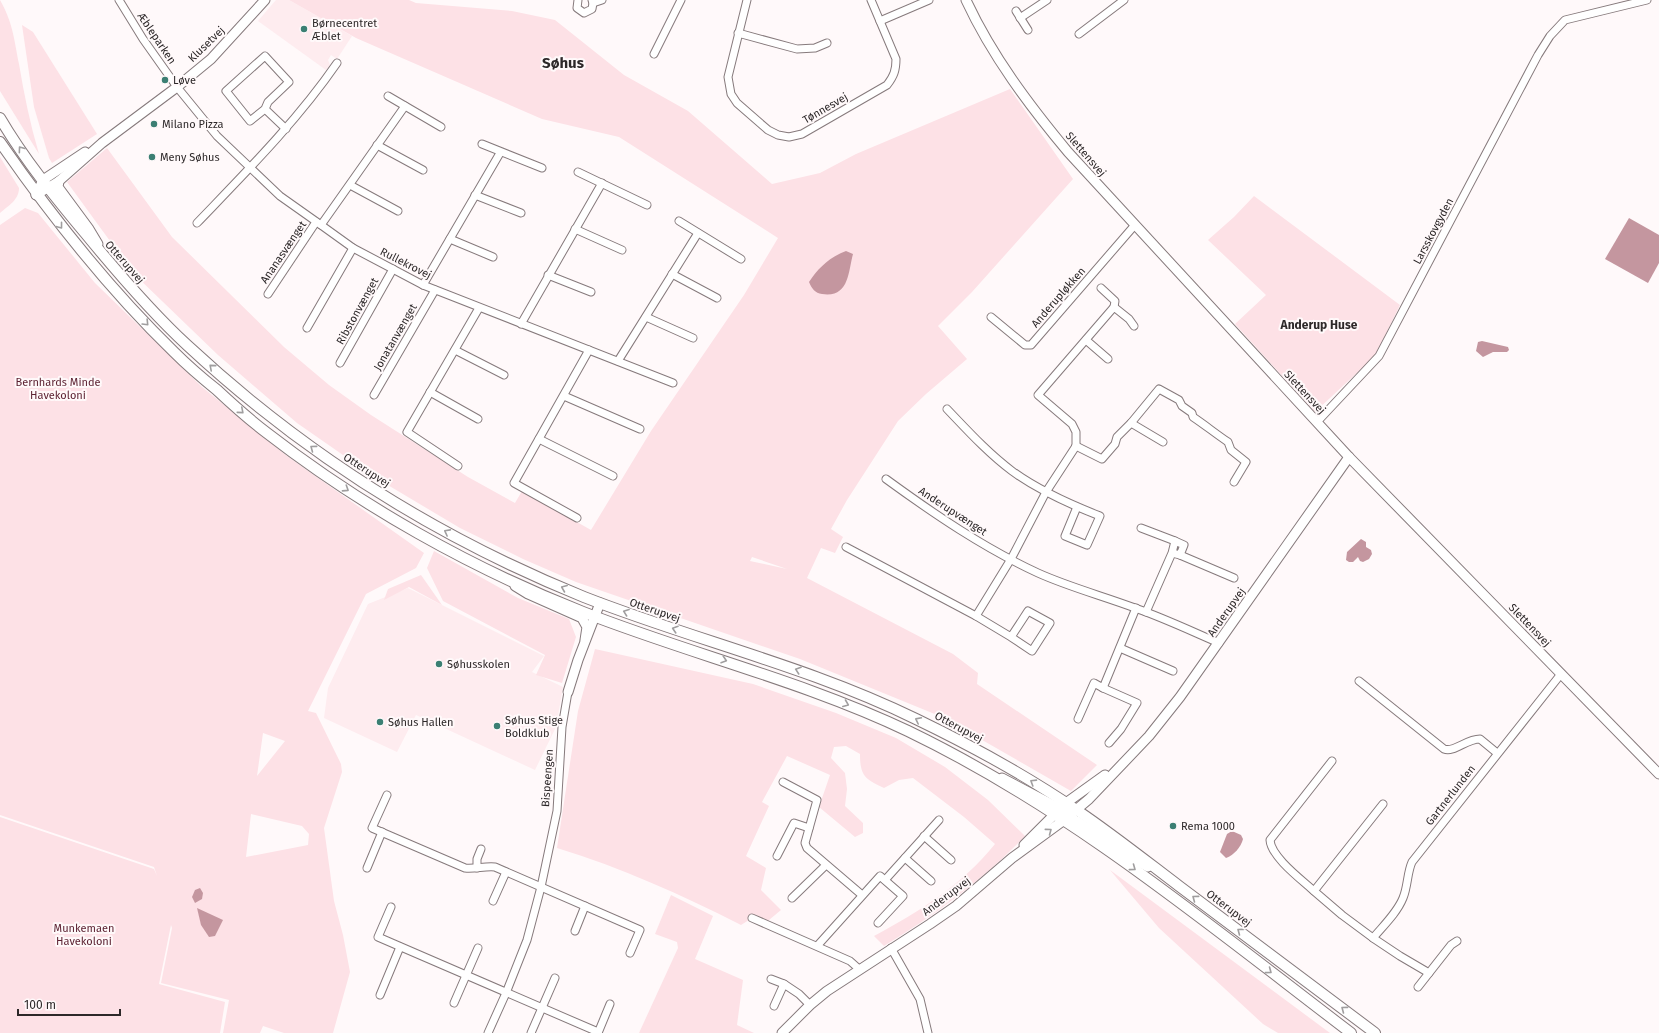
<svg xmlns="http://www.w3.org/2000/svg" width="1659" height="1033" viewBox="0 0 1659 1033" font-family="'Fira Sans',sans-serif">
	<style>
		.built { fill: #feecef }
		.green { fill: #fde1e6; fill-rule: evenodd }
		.water { fill: #c4969f }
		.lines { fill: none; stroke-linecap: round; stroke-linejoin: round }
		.minor-casing { stroke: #867a7c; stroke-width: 9 }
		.tertiary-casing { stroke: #867a7c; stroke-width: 11 }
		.secondary-casing { stroke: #867a7c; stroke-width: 12 }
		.minor { stroke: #fff; stroke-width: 7 }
		.tertiary { stroke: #fff; stroke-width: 9 }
		.secondary { stroke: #fff; stroke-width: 10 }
		.oneway { stroke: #a09e9f }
		.poi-dot { fill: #3b7f73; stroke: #fff9fa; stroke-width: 1.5 }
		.labels { text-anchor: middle; stroke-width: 4; stroke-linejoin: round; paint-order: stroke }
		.poi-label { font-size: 11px; fill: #2d2829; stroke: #fff9fa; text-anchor: start }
		.street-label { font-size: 11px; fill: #2d2829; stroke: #fff9fa }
		.park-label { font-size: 11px; fill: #5d2333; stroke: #fff9fa }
		.neighbourhood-label { font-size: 12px; font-weight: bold; fill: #2d2829; stroke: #fff9fa }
		.district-label { font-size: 15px; font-weight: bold; fill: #2d2829; stroke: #fff9fa }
	</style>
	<rect width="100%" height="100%" fill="#fff9fa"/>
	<g class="built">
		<path d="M276,0H289L352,36L337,59L331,55L328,60L330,65L326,70L258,21Z"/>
		<path d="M408,588L544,656L532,672L563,687L556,727L535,770L416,715L397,752L324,718L328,688L368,604Z"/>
	</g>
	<g class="green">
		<path d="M0,0C13,23 14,39 19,64C24,94 30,124 39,154L0,91Z"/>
		<path d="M289,0H409L416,3L512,11L555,20L624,75L688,111L772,184L820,173L856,154L1010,89L1073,179L972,292L938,326L967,359L926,394L898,421L847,500L831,529L843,537L835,553L821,548L807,578L953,654L978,673L977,684L1097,765L1071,791L942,717L800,659L576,582L523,559L460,528L376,478L297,423L218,355L134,274L67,182L107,148L172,237L284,347L329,385L371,415L468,477L515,503L522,491L591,530L651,431L744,295L778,238L619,137L542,119L356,38ZM752,557L787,569L750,561Z"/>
		<path d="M22,25L33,32L97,134L52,163L49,158L34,107Z"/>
		<path d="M0,157L19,188C19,200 8,206 0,213Z"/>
		<path d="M1254,196L1400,305L1375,356L1315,412L1235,324L1266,295L1208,240L1234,217Z"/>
		<path d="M25,208L38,213L95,283L202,387L287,456L424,553L416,568L366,594L308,711L316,713L341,764L342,772L324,828L334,901L343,935L350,972L333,1033H284L263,1026L260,1033H223L229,1000L161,983L172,928L171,925L159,984L225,1002L220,1033H0V817L154,869L157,876L154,867L0,815V225ZM263,733L285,741L257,776ZM251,814L302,826L309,834L308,845L246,857Z"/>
		<path d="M434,551L518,598L569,619L576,637L562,683L536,675L545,655L443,601L427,568Z"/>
		<path d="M421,575L442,605L409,587L384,600L388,589Z"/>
		<path d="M595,649L753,684L836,713L896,738L945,767L988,800L1025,836C984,879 935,915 884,946L874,936C919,912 962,885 995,844L964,817L913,778L899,780L884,788C865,779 860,776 860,754L846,746L834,747L831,758L845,773L847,789L845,806L863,823V833L855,837L819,807L830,775L787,756L762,802L769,806L746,856L766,868L761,890L781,910L763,925L749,920L741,925C680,894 622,868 557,848L578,711Z"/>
		<path d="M1110,870L1330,1033H1278L1263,1024L1159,928Z"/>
		<path d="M671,895L713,916L695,959L743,980L737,1025L754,1033H639L678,948L677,942L655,934Z"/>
	</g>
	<g class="water">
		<path d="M1629,218L1659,235V263L1648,283L1605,259Z"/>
		<path d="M846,251L853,254C848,273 849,298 822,294C815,293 812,289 809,282C818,268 830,257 846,251Z"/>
		<path d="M1482,341L1508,347L1509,350L1507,352H1493L1483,357L1476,351L1478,342Z"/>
		<path d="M1361,539L1366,542V547L1371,550L1372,554L1369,559L1363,562L1360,561L1358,557L1353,562H1349L1346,560L1347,552Z"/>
		<path d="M1232,831L1241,835L1243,839C1241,847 1234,855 1226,858L1220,852L1227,834Z"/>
		<path d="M200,888L203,893L202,899L195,903L192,897L195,890Z"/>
		<path d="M197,908L223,920L215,936L209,937L201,925Z"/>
	</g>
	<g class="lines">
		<defs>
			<g id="minor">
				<path d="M119,0L143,39L177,87L217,136L280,196L321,225L353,248L423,285L673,383"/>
				<path d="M578,0L577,8L584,13L592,9L593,3L592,0"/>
				<path d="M747,0L728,77L731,94L737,103L768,130L778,135L789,137L802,134L887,85C894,76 896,70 896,59L871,0"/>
				<path d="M593,3L602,0"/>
				<path d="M1016,11L1028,30"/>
				<path d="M1020,18L1047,0"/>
				<path d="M880,21L929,0"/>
				<path d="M738,33L797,49L815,48L827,43"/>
				<path d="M1079,34L1124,0"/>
				<path d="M654,54L681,0"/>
				<path d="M388,96L441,127"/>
				<path d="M265,109L250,121L226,91L265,56L289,82L268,102L265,109L286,129"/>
				<path d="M482,144L542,168"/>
				<path d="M377,145L423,170"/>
				<path d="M578,172L647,205"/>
				<path d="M350,185L398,211"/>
				<path d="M475,195L521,213"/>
				<path d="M679,221L741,259"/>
				<path d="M197,223C246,172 297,121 337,63"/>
				<path d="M321,225L405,106"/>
				<path d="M575,229L622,250"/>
				<path d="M450,239L493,257"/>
				<path d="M672,274L717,298"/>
				<path d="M548,275L591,292"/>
				<path d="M423,285L500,153"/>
				<path d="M1101,288L1115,301L1114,307"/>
				<path d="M268,294L316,222"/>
				<path d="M646,317L693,338"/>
				<path d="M991,317L1025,345H1031L1134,226"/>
				<path d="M521,324L602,183"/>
				<path d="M307,328L353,248"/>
				<path d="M1086,340L1108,359"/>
				<path d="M455,350L504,375"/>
				<path d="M618,361L698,233"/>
				<path d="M340,363L393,269"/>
				<path d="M430,392L478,419"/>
				<path d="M374,395L435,290"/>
				<path d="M564,396L640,429"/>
				<path d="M947,409C968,431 988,453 1012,471C1038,490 1069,504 1100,516L1087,545L1065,536L1077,507"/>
				<path d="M1317,422L1379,356L1538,55L1550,36L1565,20L1647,0"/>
				<path d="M1131,423L1163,442"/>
				<path d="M539,439L613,476"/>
				<path d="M1076,446L1102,459L1115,444L1117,437L1131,423L1159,389L1179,400L1182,406L1192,413L1193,417C1205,425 1216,434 1228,442L1231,450L1246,462L1234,482"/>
				<path d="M1076,446V432L1072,424L1038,395L1114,307L1129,319L1134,326"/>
				<path d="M458,466L407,432L479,308"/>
				<path d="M886,479C934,514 984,548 1038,573C1069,587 1103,596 1135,608C1164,618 1191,631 1219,643"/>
				<path d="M577,518L514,483L589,350"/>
				<path d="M1141,528L1175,541"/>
				<path d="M846,547L976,616L1011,637L1028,611L1050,623L1032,651L1011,637"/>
				<path d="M1180,555L1234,578"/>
				<path d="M1146,612L1172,553L1175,541L1184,545L1180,555L1172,553"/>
				<path d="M976,616L1011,559L1046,492L1076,446"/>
				<path d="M1120,648L1173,671"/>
				<path d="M1359,681L1444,749C1454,753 1466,739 1480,739L1497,753"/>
				<path d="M1103,688L1137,703L1121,729L1109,743"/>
				<path d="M1078,719L1094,683L1103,688L1136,608"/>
				<path d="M783,782L817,800L805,843L807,848L862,895"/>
				<path d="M387,795L372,828L465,868C475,869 485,866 495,867L640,930L630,953"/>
				<path d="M1383,804L1314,891L1342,915L1373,938C1383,926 1397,913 1403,898C1408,886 1407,873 1412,862L1561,674"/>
				<path d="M924,836L951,860"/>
				<path d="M777,856L794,823L809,828"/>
				<path d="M905,858L931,881"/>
				<path d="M367,868L382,832"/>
				<path d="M477,868V859L481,849"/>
				<path d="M885,880L939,820"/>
				<path d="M1314,891C1302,880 1271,857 1270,840L1332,761"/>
				<path d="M792,898L826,865"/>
				<path d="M493,901L506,872"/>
				<path d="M391,907L378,937L598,1032"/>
				<path d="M752,918L850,961L859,969"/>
				<path d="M575,931L585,906"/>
				<path d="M1373,938L1400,956L1429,973L1451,945L1457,941"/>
				<path d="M818,945L880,876L903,896L878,923"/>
				<path d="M891,948L920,999L928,1033"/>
				<path d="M771,979L784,984"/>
				<path d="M1418,987L1429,973"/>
				<path d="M380,995L400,947"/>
				<path d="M454,1003L478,948"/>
				<path d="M774,1006L784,984L799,994L810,1005"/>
				<path d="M488,1033L506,993L527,940L541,887L557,811L562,727L568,692"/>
				<path d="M531,1033L555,978"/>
				<path d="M598,1033L610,1004"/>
			</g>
			<g id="tertiary">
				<path d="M966,0C992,56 1029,105 1068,152L1349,457L1659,774"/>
				<path d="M59,181L58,187L89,229L98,244"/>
				<path d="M36,195L59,181L102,143L177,87L211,59L265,0"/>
				<path d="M36,195L43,180L85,152"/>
				<path d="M515,586L528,594L582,618L587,627L585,640"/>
				<path d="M568,692L578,660L600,603"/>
				<path d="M1002,778L1055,806L1065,809"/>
				<path d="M1064,815L1077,821L1132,858L1148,867"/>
				<path d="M1024,845L1066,803L1105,775"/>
				<path d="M782,1033L810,1005L827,991L930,924L956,906L1012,858L1064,820L1089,799L1149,736L1180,697L1349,457"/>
			</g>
			<g id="secondary">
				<path d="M0,118C24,159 55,197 85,233C117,272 150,311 187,345C303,453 438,538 584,597C694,640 810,667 916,719C972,746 1027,776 1078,811C1112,834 1146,861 1179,886C1245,935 1310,984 1375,1033"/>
				<path d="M0,142C52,217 108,288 174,352C187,365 202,378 217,390C233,405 250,420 267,433C361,506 471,568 583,612C690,654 803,681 908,731C1070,809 1209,925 1351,1033"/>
			</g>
		</defs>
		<use href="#minor" class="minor-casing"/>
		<use href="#tertiary" class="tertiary-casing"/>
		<use href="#secondary" class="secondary-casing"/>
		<use href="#minor" class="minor"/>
		<use href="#tertiary" class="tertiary"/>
		<use href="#secondary" class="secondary"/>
	</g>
	<defs><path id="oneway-chevron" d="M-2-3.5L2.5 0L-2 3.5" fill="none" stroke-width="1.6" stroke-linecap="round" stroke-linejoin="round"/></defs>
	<g class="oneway">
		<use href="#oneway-chevron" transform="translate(21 149) rotate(-126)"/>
		<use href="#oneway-chevron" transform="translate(60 226) rotate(52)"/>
		<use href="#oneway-chevron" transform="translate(146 323) rotate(46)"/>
		<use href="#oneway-chevron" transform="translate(212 367) rotate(-139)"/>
		<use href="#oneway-chevron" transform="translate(241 411) rotate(41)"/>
		<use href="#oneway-chevron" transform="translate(313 448) rotate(-143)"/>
		<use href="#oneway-chevron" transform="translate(346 489) rotate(33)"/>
		<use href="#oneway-chevron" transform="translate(447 532) rotate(-152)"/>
		<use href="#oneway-chevron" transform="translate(564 588) rotate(-158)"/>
		<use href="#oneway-chevron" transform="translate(626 612) rotate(-160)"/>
		<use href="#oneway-chevron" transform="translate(675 629) rotate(-162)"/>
		<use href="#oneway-chevron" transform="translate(724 660) rotate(18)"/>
		<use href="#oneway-chevron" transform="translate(798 670) rotate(-161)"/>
		<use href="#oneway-chevron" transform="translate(846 704) rotate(22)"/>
		<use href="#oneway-chevron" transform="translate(918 720) rotate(-153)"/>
		<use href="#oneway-chevron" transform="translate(1033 782) rotate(-148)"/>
		<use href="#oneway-chevron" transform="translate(1049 831) rotate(-37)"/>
		<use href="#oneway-chevron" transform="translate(1133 868) rotate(36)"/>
		<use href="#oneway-chevron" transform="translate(1195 898) rotate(-143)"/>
		<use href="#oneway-chevron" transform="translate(1240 931) rotate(-143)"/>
		<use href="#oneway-chevron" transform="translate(1269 971) rotate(37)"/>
		<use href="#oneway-chevron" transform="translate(1344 1009) rotate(-143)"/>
	</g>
	<g class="poi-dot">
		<circle cx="304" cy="29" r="4"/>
		<circle cx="165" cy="80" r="4"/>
		<circle cx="154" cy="124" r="4"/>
		<circle cx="152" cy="157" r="4"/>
		<circle cx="439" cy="664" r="4"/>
		<circle cx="380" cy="722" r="4"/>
		<circle cx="497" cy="726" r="4"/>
		<circle cx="1173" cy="826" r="4"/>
	</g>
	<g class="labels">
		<g class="poi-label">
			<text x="312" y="27">Børnecentret<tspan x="312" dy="13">Æblet</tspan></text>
			<text x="173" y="84">Løve</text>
			<text x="162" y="128">Milano Pizza</text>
			<text x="160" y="161">Meny Søhus</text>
			<text x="447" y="668">Søhusskolen</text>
			<text x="505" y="724">Søhus Stige<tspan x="505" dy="13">Boldklub</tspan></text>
			<text x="388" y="726">Søhus Hallen</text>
			<text x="1181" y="830">Rema 1000</text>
		</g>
		<g class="street-label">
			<text transform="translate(157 38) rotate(56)" y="4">Æbleparken</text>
			<text transform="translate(206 44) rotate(-44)" y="4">Klusetvej</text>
			<text transform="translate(825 108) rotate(-30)" y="4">Tønnesvej</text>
			<text transform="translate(1086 154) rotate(49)" y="4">Slettensvej</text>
			<text transform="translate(1433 231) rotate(-62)" y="4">Larsskovgyden</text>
			<text transform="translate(283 252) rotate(-56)" y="4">Ananasvænget</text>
			<text transform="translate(125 262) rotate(49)" y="4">Otterupvej</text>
			<text transform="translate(406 263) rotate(27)" y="4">Rullekrovej</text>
			<text transform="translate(1058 297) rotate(-49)" y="4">Anderupløkken</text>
			<text transform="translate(357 311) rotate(-61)" y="4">Ribstonvænget</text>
			<text transform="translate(395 337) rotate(-60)" y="4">Jonatanvænget</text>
			<text transform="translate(1305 392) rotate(47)" y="4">Slettensvej</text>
			<text transform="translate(367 470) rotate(33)" y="4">Otterupvej</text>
			<text transform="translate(953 511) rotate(33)" y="4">Anderupvænget</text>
			<text transform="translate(655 610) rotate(19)" y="4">Otterupvej</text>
			<text transform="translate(1226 612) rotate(-55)" y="4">Anderupvej</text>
			<text transform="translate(1530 625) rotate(46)" y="4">Slettensvej</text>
			<text transform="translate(959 727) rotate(28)" y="4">Otterupvej</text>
			<text transform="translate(547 778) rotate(-86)" y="4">Bispeengen</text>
			<text transform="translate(1450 795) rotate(-52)" y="4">Gartnerlunden</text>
			<text transform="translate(946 896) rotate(-37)" y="4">Anderupvej</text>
			<text transform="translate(1229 908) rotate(37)" y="4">Otterupvej</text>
		</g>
		<g class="park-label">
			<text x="58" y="386">Bernhards Minde<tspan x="58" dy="13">Havekoloni</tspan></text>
			<text x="84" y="932">Munkemaen<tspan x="84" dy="13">Havekoloni</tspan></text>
		</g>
		<g class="neighbourhood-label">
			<text x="1319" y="329">Anderup Huse</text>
		</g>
		<g class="district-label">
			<text x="563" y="68">Søhus</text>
		</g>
	</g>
	<path d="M18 1009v6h102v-6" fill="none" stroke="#2d2829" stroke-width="2"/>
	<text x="24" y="1009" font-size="12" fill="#2d2829" stroke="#fff9fa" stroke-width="3" paint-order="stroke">100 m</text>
</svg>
